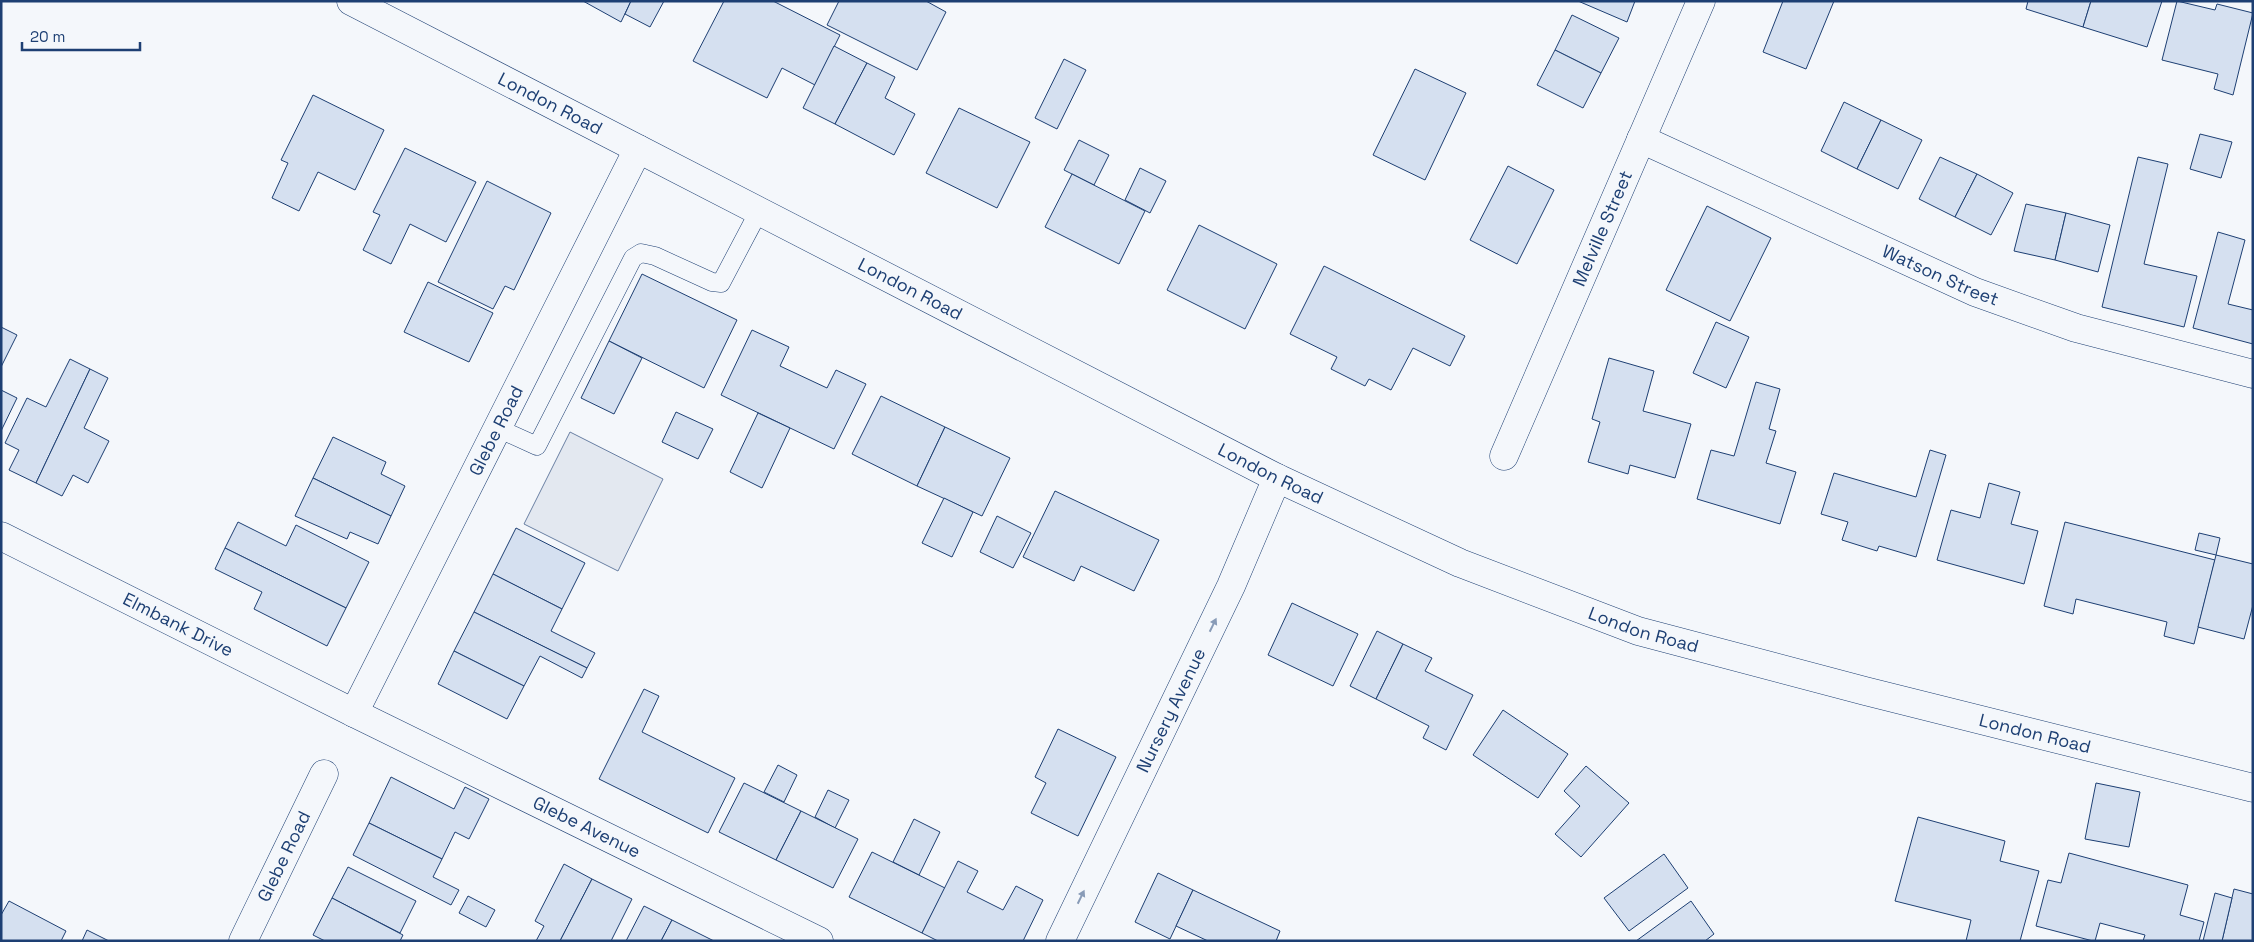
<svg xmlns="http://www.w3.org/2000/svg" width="2254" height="942" viewBox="0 0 2254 942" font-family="'Space Grotesk',sans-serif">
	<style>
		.parking { fill: #e3e8f0; stroke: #687fa3 }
		.building { fill: #d5e0f0; stroke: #1d3f73 }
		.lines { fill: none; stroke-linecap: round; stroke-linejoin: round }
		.service-casing { stroke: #1d3f73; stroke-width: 19 }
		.minor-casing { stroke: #1d3f73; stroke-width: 29 }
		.secondary-casing { stroke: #1d3f73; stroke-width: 29 }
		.service { stroke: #f4f7fb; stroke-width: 18 }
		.minor { stroke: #f4f7fb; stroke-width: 28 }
		.secondary { stroke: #f4f7fb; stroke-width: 28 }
		.oneway { fill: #889bb7 }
		.labels { text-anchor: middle; stroke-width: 4; stroke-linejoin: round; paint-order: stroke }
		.street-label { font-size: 18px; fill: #1d3f73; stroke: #f4f7fb }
	</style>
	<rect width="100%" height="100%" fill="#f4f7fb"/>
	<path class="parking" d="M570,432L663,479L618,571L524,524Z"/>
	<g class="building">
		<path d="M583,1H631L621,22Z"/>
		<path d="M631,1H664L650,27L625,14Z"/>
		<path d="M724,1H773L840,35L815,85L782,68L767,98L693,61Z"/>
		<path d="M839,1H926L946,12L917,70L827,25Z"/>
		<path d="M1578,1H1635L1627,22Z"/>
		<path d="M1783,1H1834L1806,69L1763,52Z"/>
		<path d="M2028,1H2091L2083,27L2026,9Z"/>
		<path d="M2091,1H2162L2147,47L2083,27Z"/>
		<path d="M2177,1L2215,10L2217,4L2253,13L2233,95L2214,89L2218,74L2162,60Z"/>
		<path d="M1572,15L1619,38L1601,73L1555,50Z"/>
		<path d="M834,46L867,63L835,124L803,108Z"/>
		<path d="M1555,50L1601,73L1583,108L1537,85Z"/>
		<path d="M1064,59L1086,70L1057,129L1035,118Z"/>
		<path d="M867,63L895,77L885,98L915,114L894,155L835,124Z"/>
		<path d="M1415,69L1466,93L1425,180L1373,155Z"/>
		<path d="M313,95L384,130L355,190L318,172L299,211L272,198L288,163L281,160Z"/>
		<path d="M1844,102L1881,120L1857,169L1821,151Z"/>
		<path d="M959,108L1030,142L997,208L926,173Z"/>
		<path d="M1881,120L1922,140L1898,189L1857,169Z"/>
		<path d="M2200,134L2232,142L2221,178L2190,169Z"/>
		<path d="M1079,140L1109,155L1094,185L1064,170Z"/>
		<path d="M405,148L476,182L446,242L410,224L391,264L363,250L380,215L373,212Z"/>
		<path d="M1940,157L1977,174L1955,217L1919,199Z"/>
		<path d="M2138,157L2168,164L2144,264L2197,276L2184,327L2102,307Z"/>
		<path d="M1508,166L1554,190L1517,264L1470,240Z"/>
		<path d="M1140,168L1166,181L1150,213L1125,200Z"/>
		<path d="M1072,174L1145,211L1119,264L1045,227Z"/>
		<path d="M1977,174L2013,193L1991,235L1955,217Z"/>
		<path d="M487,181L551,213L514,290L505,286L493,309L438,282Z"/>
		<path d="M2026,204L2066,213L2055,260L2014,251Z"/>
		<path d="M1707,206L1771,238L1730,321L1666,290Z"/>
		<path d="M2066,213L2110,225L2098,272L2055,260Z"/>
		<path d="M1199,225L1277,264L1245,329L1167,290Z"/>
		<path d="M2218,232L2245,240L2228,304L2253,310V344L2193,328Z"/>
		<path d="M1324,266L1465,336L1450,366L1413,348L1391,390L1369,379L1365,386L1331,369L1337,357L1290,334Z"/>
		<path d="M642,274L737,320L704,388L609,341Z"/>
		<path d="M428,282L493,313L469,362L404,332Z"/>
		<path d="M1716,322L1749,337L1726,388L1693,373Z"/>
		<path d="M1,327L17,335L1,367Z"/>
		<path d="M752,330L789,347L780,366L827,388L836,370L866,384L834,449L721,395Z"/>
		<path d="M609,341L642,358L614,414L581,398Z"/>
		<path d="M1609,358L1654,371L1643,411L1691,424L1675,478L1630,465L1628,474L1588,462L1600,422L1592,419Z"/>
		<path d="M70,359L90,369L36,483L9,470L19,450L5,443L27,398L46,407Z"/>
		<path d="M90,369L108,378L84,428L109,441L88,483L73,475L62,496L36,483Z"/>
		<path d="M1756,382L1780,389L1769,429L1776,431L1766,463L1796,472L1780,524L1697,499L1711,450L1734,456Z"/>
		<path d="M1,390L17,398L1,431Z"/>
		<path d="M881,396L945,427L917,486L852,454Z"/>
		<path d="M676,412L713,429L698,459L662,442Z"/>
		<path d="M758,413L790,428L762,488L730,472Z"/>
		<path d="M945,427L1010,458L982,516L917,486Z"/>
		<path d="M333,437L386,462L381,474L405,486L391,516L313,478Z"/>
		<path d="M1930,450L1946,455L1916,557L1879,546L1877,551L1842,540L1848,522L1821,514L1834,473L1916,497Z"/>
		<path d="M313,478L391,516L378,544L350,532L347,539L295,516Z"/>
		<path d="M1989,483L2020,492L2011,524L2038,531L2024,584L1937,560L1951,510L1980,518Z"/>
		<path d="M1055,491L1159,540L1134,591L1081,566L1074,581L1023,557Z"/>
		<path d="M944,498L973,512L952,557L922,543Z"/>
		<path d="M997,516L1031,533L1013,568L980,552Z"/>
		<path d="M238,522L286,546L296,525L369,562L346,608L225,548Z"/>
		<path d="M2065,522L2215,560L2194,644L2164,636L2167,622L2076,599L2073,614L2044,606Z"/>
		<path d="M516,528L585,563L562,609L493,574Z"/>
		<path d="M2199,533L2220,538L2216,555L2195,550Z"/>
		<path d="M225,548L346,608L327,646L254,609L262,592L215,569Z"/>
		<path d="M2216,555L2253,564V605L2244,639L2198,627Z"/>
		<path d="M493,574L562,609L551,631L595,653L587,668L474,612Z"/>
		<path d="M1292,603L1358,634L1333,686L1268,655Z"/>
		<path d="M474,612L587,668L582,678L540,656L524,686L454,651Z"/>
		<path d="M1377,631L1403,644L1376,699L1350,686Z"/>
		<path d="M1403,644L1432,658L1425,671L1473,695L1446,750L1423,738L1429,726L1376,699Z"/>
		<path d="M454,651L524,686L507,719L438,684Z"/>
		<path d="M644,689L659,696L642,732L735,778L708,833L599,779Z"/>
		<path d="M1503,710L1568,754L1538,798L1473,755Z"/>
		<path d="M1058,729L1116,757L1078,836L1031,813L1046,783L1035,777Z"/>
		<path d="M778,765L797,775L784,802L764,792Z"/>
		<path d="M1586,766L1629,803L1581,857L1555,834L1580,806L1564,791Z"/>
		<path d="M391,777L454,809L465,787L489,799L469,839L455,832L442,859L369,823Z"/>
		<path d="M744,783L801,811L776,860L719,832Z"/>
		<path d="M2096,783L2140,792L2129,847L2085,839Z"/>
		<path d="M828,790L849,800L835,828L815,817Z"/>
		<path d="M801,811L858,839L833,888L776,860Z"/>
		<path d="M1918,817L2005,841L2000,861L2039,871L2020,941H1966L1971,920L1895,901Z"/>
		<path d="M914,819L940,832L919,875L893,862Z"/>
		<path d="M369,823L442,859L433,877L459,890L451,905L353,855Z"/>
		<path d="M872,852L945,888L922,933L849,897Z"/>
		<path d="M2069,853L2188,885L2180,915L2204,922L2199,941H2143L2145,935L2100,923L2095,941H2093L2036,926L2048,880L2061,883Z"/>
		<path d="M1664,854L1688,888L1629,931L1604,898Z"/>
		<path d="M958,861L978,871L967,892L1003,910L1016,886L1043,900L1023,941H938L922,933Z"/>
		<path d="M564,864L592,879L560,941H536L544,926L535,921Z"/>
		<path d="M348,867L416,901L400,933L332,898Z"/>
		<path d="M1158,873L1193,890L1170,939L1135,922Z"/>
		<path d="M592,879L632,899L611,941H560Z"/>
		<path d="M2234,889L2253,894V941H2222Z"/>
		<path d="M1193,890L1280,931L1276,941H1208L1176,926Z"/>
		<path d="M2215,893L2232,898L2222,941H2203Z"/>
		<path d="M468,896L495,910L486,927L459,913Z"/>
		<path d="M332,898L403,935L400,941H325L313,935Z"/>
		<path d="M9,901L66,931L61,941H1V915Z"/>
		<path d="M1691,901L1714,934L1705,941H1636Z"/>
		<path d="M644,906L672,920L661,941H626Z"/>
		<path d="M672,920L714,941H661Z"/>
		<path d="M87,930L109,941H82Z"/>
	</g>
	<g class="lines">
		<defs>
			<path id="service" d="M497,428L537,446L633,258L641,253L655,256L712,282L721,283L759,211"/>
			<g id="minor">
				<path id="s1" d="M1641,139L1975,292L2076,328L2253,374"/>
				<path id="s2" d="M1504,456L1701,1"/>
				<path id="s3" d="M1,536L354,713L819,941"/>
				<path id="s4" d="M354,713L638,149"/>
				<path id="s5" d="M243,941L324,774"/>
				<path id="s6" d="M1060,941L1231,586L1277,478"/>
			</g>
			<g id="secondary">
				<path id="s7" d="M351,1L1277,478L1460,563L1638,631L1865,691L2253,788"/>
			</g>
		</defs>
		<use href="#service" class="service-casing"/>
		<use href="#minor" class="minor-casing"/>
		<use href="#secondary" class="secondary-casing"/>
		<use href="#service" class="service"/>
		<use href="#minor" class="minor"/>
		<use href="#secondary" class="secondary"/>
	</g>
	<defs><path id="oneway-solid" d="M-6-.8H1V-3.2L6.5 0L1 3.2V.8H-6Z" transform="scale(1.25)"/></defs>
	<g class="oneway">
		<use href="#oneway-solid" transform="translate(1213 625) rotate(-64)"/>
		<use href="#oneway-solid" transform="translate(1081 897) rotate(-64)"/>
	</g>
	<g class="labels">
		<g class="street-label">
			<text dy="6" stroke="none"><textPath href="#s7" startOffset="224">London Road</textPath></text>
			<text dy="6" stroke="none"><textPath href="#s2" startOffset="248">Melville Street</textPath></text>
			<text dy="6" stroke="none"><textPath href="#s1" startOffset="329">Watson Street</textPath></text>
			<text dy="6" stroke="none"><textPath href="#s7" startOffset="629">London Road</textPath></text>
			<text dy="6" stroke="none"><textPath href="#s4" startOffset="316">Glebe Road</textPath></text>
			<text dy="6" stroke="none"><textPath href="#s7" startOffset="1034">London Road</textPath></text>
			<text dy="6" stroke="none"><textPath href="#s3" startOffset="198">Elmbank Drive</textPath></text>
			<text dy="6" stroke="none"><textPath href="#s7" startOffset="1439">London Road</textPath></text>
			<text dy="6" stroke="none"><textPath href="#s6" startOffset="256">Nursery Avenue</textPath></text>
			<text dy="6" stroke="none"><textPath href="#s7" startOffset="1844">London Road</textPath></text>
			<text dy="6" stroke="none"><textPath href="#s3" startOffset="654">Glebe Avenue</textPath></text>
			<text dy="6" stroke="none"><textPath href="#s5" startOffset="94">Glebe Road</textPath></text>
		</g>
	</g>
	<rect width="2254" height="942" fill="none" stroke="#1d3f73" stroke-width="5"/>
	<path d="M22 42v8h118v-8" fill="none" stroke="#1d3f73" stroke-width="2.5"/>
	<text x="30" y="42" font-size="15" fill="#1d3f73" stroke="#f4f7fb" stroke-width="4" paint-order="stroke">20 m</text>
</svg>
